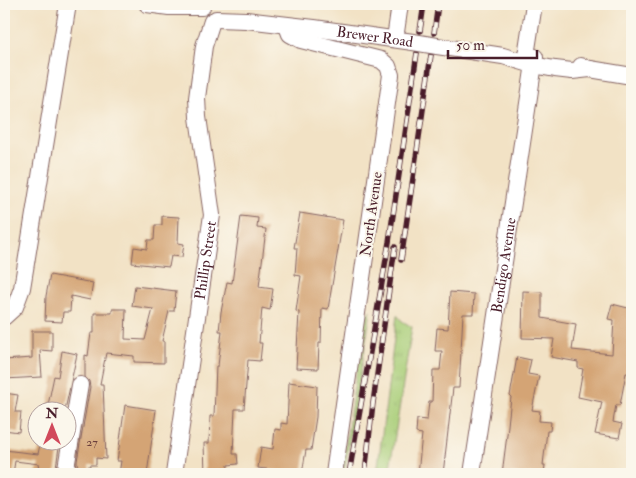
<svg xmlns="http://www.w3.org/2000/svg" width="636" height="478" viewBox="0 0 636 478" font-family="'IM FELL Double Pica',serif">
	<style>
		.grass { fill: url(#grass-tufts); stroke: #797651 }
		.building { fill: #d4a474 }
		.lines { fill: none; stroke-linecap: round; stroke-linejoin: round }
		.minor-casing { stroke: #856361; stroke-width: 18 }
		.minor { stroke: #fff; stroke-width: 16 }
		.rail-casing { stroke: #4a1f2b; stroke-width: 5.5 }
		.rail { stroke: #fbf7ec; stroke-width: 4; stroke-dasharray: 11; stroke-linecap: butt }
		.minor-bridge-casing { stroke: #856361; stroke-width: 18; stroke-linecap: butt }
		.minor-bridge { stroke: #fff; stroke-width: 16 }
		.labels { text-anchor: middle; stroke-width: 4; stroke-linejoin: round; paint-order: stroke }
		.number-label { font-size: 12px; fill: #6c403d }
		.street-label { font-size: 15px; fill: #4a1f2b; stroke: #fbf7ec }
	</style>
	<defs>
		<pattern id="grass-tufts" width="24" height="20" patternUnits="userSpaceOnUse" patternTransform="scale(1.25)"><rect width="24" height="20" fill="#a8cd77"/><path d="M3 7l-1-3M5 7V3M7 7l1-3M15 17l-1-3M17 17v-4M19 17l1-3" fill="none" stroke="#92b067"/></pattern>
	</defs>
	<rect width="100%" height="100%" fill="#fbf7ec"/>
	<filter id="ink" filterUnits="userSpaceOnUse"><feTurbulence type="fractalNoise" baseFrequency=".02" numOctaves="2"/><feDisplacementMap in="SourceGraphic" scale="10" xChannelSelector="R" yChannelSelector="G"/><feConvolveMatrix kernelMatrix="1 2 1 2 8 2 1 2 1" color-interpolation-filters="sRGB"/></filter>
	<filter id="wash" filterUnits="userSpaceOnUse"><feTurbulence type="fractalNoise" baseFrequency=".0096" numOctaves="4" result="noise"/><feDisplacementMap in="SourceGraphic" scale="20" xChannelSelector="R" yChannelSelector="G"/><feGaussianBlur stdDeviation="1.12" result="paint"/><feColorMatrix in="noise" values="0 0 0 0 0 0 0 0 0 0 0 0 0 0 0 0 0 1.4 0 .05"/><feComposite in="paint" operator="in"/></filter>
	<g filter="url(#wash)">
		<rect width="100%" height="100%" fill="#f2e2c5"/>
		<g class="grass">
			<path d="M371,310L344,474H341L365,316Z"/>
			<path d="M397,315L402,321L412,327L389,474H377Z"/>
		</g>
		<g id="blocks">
			<g class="building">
				<path d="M300,213L343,220L328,309L322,308L321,343H319L318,369L296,368L299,312L296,311L301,276L295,275L297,248H294Z"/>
				<path d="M162,216L179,217L178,243L184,244L182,257L171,256L169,267L132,263L134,247L147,249L148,240H154L155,225H162Z"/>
				<path d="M241,216L258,218L257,228L266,229L259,287L273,289L270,310L262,308L259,343H262L260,361L248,360L244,409H235L233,454H237L238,464L228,465L227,474H205L204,443H209L210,416H214L216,366H218L222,331H219L221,312L227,282L232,283Z"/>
				<path d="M50,275L93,283L90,300L71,296L70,312H63L62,322L45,321L46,296Z"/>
				<path d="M135,286L176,291L174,311H169L162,341H164V363L134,362V356L106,353L100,384H103L106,459L96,458V465H89L90,474H78L77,461L90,387L89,381L85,377V355L88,356L91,333H94V313H112V309H126L125,339L145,340L153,309L132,306Z"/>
				<path d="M523,291L542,292V318L576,324L572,350L612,354L614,320L608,319L612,304L632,309L630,356L632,357V374L626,373L620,405H616L613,422L622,424L619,438L595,434L602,402L578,397L583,369L578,368V362L551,357L554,339L522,338Z"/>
				<path d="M450,292L474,294L473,314H463L459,388H453L443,474H418L422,434L416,433L417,419L427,420L429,402H432L433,370H440L442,351H435L437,328L448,329Z"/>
				<path d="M32,331H52V351L40,350L42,377L4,379V360L32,358Z"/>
				<path d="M62,351L77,354L65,410H47L54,376L58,377Z"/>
				<path d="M517,357L531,360L528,374L539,376L532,410L540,411L539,421L551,422L550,431H547L543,465H545L544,474H502L507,435L511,397L510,396Z"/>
				<path d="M289,382L317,386L316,417L311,450H306L302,474H288L280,473V471L258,468L261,447L273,449L275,429L281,430V423L287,424Z"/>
				<path d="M4,393L18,395L15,412H21L19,432L4,430Z"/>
				<path d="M125,405L156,410L147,474H119L121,461H117Z"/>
				<path d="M41,440H60L55,474H36L39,464L15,461L13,474H4V450L38,454Z"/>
			</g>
		</g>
	</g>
	<g filter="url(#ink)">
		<use href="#blocks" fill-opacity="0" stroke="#856361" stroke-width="1"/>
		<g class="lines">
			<defs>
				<g id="minor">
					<path d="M147,4L169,7H202"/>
					<path id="s1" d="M216,19L246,20L314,28L413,42"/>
					<path d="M287,26L290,34L301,40L381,60L388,66L391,75L334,474"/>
					<path d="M395,39L400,4"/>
					<path d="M437,46L503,56L533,65L555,69L572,71L590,69"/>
					<path d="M525,62L534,4"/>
					<path d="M581,66L590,69L632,76"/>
					<path d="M4,317L15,307L22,288L68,4"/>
					<path d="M65,474L80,385"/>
					<path id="s2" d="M174,474L212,215L198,117L197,98L204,46L212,21"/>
					<path id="s3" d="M472,474L535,57"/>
				</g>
			</defs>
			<use href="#minor" class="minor-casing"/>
			<use href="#minor" class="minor"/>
			<defs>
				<g id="rail">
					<path d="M420,31L424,4"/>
					<path d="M434,33L438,4"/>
					<path d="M401,260L431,55"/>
					<path d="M349,474L389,242L417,53"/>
					<path d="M365,474L373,403L395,247"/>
				</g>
			</defs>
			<use href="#rail" class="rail-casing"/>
			<use href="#rail" class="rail"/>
			<defs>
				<path id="minor-bridge" d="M413,42L437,46"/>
			</defs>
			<use href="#minor-bridge" class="minor-bridge-casing"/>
			<use href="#minor-bridge" class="minor-bridge"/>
		</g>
	</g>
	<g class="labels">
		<g class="number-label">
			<text x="92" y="446">27</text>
		</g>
		<g class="street-label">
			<text dy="5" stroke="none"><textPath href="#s1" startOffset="160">Brewer Road</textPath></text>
			<text transform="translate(371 214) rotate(-82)" y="5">North Avenue</text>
			<text dy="5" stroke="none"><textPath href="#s2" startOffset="216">Phillip Street</textPath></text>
			<text dy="5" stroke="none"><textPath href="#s3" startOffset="211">Bendigo Avenue</textPath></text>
		</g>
	</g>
	<rect width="636" height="478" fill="none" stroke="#fbf7ec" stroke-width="20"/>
	<g transform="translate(52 426)"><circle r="24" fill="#fbf7ec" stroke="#b4a19f"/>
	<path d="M0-4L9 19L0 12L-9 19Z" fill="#d1495b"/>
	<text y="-8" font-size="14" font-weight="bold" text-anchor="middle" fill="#4a1f2b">N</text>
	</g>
	<path d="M448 50v8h89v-8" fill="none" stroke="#4a1f2b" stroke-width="2.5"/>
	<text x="456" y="50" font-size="15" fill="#4a1f2b" stroke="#fbf7ec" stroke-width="4" paint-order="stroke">50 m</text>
</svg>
